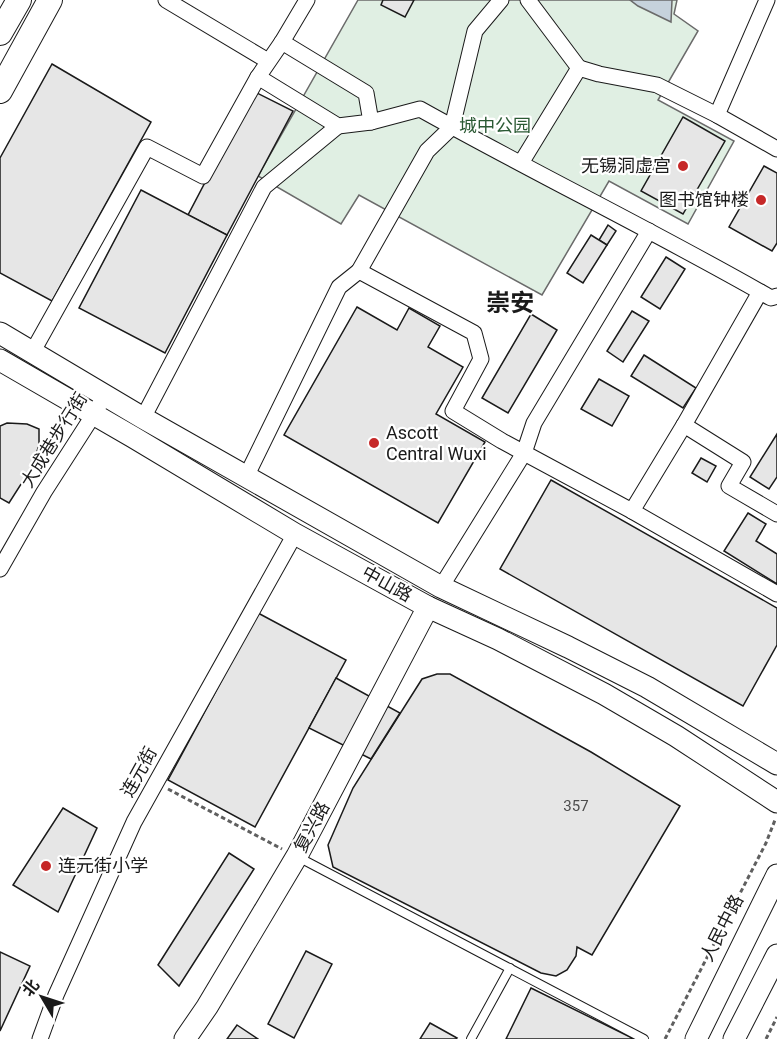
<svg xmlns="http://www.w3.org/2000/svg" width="777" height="1039" viewBox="0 0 777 1039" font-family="Roboto,'Noto Sans SC',sans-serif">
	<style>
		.green { fill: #e0efe3; stroke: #6a6a6a; stroke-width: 1.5 }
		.water { fill: #c6d2dc; stroke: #6a6a6a; stroke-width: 1.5 }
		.building { fill: #e6e6e6; stroke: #1a1a1a; stroke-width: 1.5 }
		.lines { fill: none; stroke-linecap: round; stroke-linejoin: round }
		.lane-casing { stroke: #1a1a1a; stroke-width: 10 }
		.street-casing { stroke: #1a1a1a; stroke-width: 17 }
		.secondary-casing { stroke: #1a1a1a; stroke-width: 23 }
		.primary-casing { stroke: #1a1a1a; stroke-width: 26 }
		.path { stroke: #5f5f5f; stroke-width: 3; stroke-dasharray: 4.5 3; stroke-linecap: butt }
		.lane { stroke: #fff; stroke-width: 8 }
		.street { stroke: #fff; stroke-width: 15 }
		.secondary { stroke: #fff; stroke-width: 21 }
		.primary { stroke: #fff; stroke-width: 24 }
		.poi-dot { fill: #c62828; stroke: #fff; stroke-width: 2 }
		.labels { text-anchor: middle; stroke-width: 4.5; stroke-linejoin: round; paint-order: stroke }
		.number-label { font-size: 15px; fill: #4d4d4d }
		.park-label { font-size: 18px; fill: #2b5a34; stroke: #fff }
		.poi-label { font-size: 18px; fill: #1a1a1a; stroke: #fff; text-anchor: end }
		.street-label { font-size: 18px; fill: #1a1a1a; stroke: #fff }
		.district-label { font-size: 24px; font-weight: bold; fill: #1a1a1a; stroke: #fff }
	</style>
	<rect width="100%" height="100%" fill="#fff"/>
	<path class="green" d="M358,0H677L674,14L698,31L658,100L734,141L688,224L609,181L542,295L359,195L341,224L258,176Z"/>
	<path class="water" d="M630,0H672L671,22L638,6Z"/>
	<g class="building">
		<path d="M383,0H414L405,17L381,5Z"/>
		<path d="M52,64L151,122L52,301L0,273V158Z"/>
		<path d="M253,91L293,111L227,235L188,215Z"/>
		<path d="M683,117L725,141L683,214L641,191Z"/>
		<path d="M764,166L777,173V243L772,251L729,227Z"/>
		<path d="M141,190L227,235L165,353L79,308Z"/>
		<path d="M608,225L616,231L607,245L599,240Z"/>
		<path d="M591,235L607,245L583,283L567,273Z"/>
		<path d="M666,257L685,269L660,309L641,297Z"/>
		<path d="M357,307L397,330L409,308L440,326L428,347L463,367L436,414L485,442L438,523L284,435Z"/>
		<path d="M632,311L649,321L623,362L607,351Z"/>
		<path d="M531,314L557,330L508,413L482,398Z"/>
		<path d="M644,355L696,388L683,408L631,376Z"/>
		<path d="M599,379L629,396L612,426L581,409Z"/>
		<path d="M7,423L27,424L39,429V445L32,467L9,503L0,498V426Z"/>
		<path d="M777,434V477L769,489L750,477Z"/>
		<path d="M701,458L716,466L707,482L692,473Z"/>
		<path d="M551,480L777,608V645L743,706L500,569Z"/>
		<path d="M748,513L766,524L756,541L777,554V584L724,551Z"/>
		<path d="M258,613L346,660L255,827L168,780Z"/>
		<path d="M437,674H450L591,752L680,806L592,955L577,947L576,956L567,970L556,976L541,973L333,867L328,845L353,788L422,679Z"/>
		<path d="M336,678L400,713L371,759L309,728Z"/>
		<path d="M63,808L97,828L58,912L13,885Z"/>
		<path d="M229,853L254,869L179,986L158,965Z"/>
		<path d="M306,951L332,964L294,1038L268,1024Z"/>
		<path d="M0,952L30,966L0,1031Z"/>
		<path d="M531,988L634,1039H506Z"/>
		<path d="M430,1023L457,1038L456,1039H420Z"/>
		<path d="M237,1025L258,1039H227Z"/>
	</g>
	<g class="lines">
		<defs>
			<g id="lane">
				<path d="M298,857L644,1039"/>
				<path d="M471,1039L510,968"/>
			</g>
			<g id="street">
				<path d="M166,0L268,61"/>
				<path d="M528,0L579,68"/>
				<path d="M258,77L338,126L371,122L366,93L282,42"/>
				<path d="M717,115L767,0"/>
				<path d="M371,122L420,109C536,174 656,232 771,298L777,296"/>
				<path d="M521,163L579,68L599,74L657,85L717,115L777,149"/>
				<path d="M359,271L427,151L452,127L475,31L501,0"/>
				<path d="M33,351L147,147L203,176L258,77L282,42L307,0"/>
				<path d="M143,418L264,187L338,126"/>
				<path d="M684,425L743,462L729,486L777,514"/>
				<path d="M246,477L339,287L359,271L474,333L481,359L453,411L502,441L632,511L777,594"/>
				<path d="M632,511L684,425L760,292"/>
				<path d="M0,569L44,492L94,414L105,395"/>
				<path d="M441,587L524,453L534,423L649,231"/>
				<path d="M40,1039L56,995L134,822L295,534"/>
			</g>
			<g id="secondary">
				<path d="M0,333L143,418L441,587L568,647L647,687L777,764"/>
				<path d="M0,360L133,437L295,534L428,607L498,639L604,694L676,736L777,802"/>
				<path d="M185,1039L207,1007L297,856L428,607"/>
				<path d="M696,1039L777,875"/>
				<path d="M734,1039L777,955"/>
			</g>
			<g id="primary">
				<path d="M0,33L19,0"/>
				<path d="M0,91L50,0"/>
			</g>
		</defs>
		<use href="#lane" class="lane-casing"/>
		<use href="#street" class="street-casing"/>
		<use href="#secondary" class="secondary-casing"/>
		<use href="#primary" class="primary-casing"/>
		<g class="path">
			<path d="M168,789L282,849"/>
			<path d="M665,1039L766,843L775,820"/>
			<path d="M766,1039L777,1017"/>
		</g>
		<use href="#lane" class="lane"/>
		<use href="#street" class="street"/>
		<use href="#secondary" class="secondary"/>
		<use href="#primary" class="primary"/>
	</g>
	<g class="poi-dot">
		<circle cx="683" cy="166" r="6"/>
		<circle cx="761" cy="200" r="6"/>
		<circle cx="374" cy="443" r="6"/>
		<circle cx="46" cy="866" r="6"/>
	</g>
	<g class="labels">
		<g class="number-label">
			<text x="576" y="811">357</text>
		</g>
		<g class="park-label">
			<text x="495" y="132">城中公园</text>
		</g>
		<g class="poi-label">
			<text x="671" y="172">无锡洞虚宫</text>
			<text x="749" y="206">图书馆钟楼</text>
			<text x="386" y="439" text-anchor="start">Ascott<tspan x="386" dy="21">Central Wuxi</tspan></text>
			<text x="58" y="872" text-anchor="start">连元街小学</text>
		</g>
		<g class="street-label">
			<text transform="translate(54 440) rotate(-58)" y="6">大成巷步行街</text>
			<text transform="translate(387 584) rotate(29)" y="6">中山路</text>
			<text transform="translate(139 772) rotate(-61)" y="6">连元街</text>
			<text transform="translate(312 827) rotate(-62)" y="6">复兴路</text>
			<text transform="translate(722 928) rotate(-63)" y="6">人民中路</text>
		</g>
		<g class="district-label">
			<text x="510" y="311">崇安</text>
		</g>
	</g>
	<g transform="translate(42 997) rotate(309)" stroke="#ffffff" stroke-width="4.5" paint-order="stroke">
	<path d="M0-4.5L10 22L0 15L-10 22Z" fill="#1a1a1a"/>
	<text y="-9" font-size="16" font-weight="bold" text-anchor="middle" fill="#1a1a1a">北</text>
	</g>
</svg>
